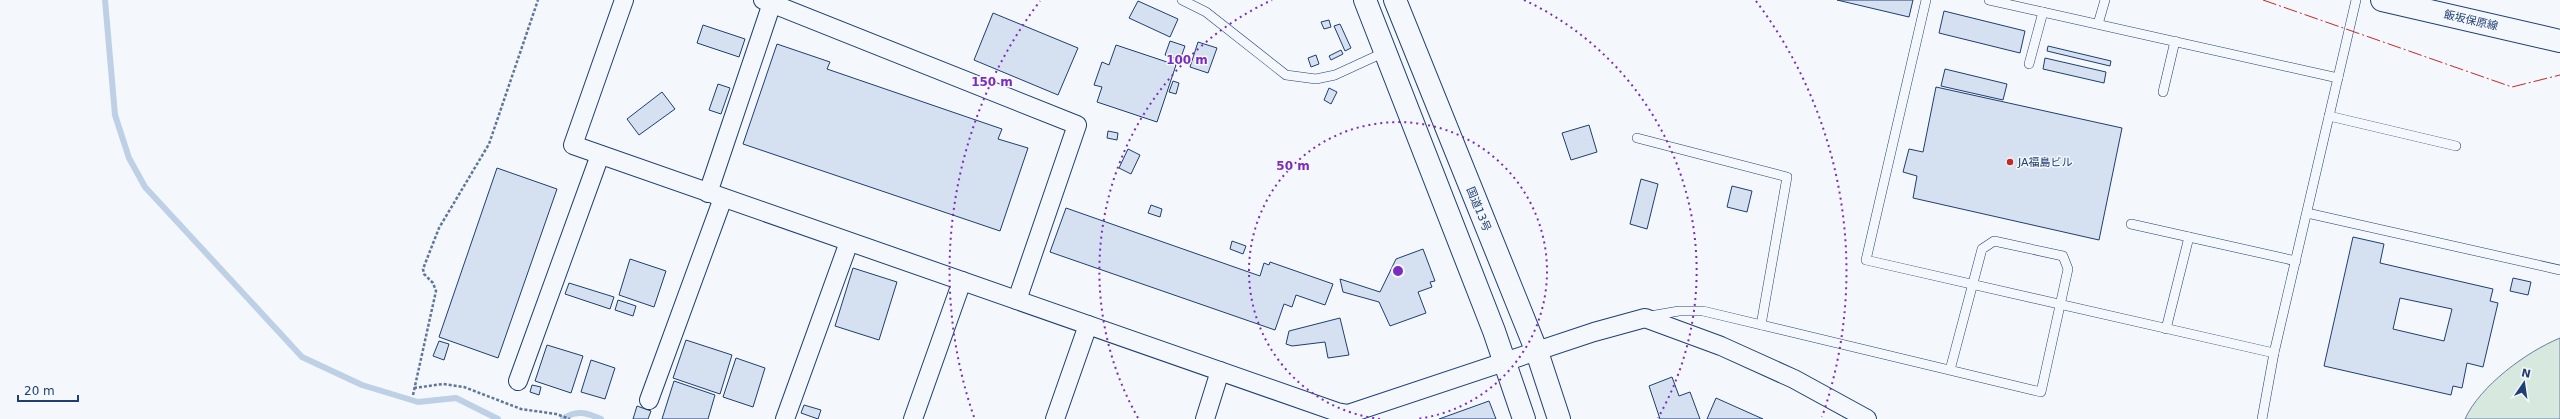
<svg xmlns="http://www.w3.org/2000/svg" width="2560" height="419" viewBox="0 0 2560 419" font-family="'DejaVu Sans','Noto Sans JP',sans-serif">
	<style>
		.green { fill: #d7e8df; stroke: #687fa3 }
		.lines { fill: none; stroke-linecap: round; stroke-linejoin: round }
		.stream { stroke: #bed0e5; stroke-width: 6 }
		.building { fill: #d5e0f0; stroke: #1d3f73; fill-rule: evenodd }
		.service-casing { stroke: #1d3f73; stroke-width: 10 }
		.minor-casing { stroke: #1d3f73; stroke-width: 20 }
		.secondary-casing { stroke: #1d3f73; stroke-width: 24 }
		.trunk-casing { stroke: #1d3f73; stroke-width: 24 }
		.path { stroke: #5e769c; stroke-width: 2.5; stroke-dasharray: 3 2; stroke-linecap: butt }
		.service { stroke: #f4f7fb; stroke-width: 9 }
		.minor { stroke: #f4f7fb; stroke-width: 18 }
		.secondary { stroke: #f4f7fb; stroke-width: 22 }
		.trunk { stroke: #f4f7fb; stroke-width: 22 }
		.power { stroke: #c62828; stroke-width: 1; stroke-dasharray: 14 3 2 3; stroke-linecap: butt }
		.ring { fill: none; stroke: #7b2cbf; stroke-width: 2; stroke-dasharray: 2 4 }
		.poi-dot { fill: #c62828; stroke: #f4f7fb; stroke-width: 1.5 }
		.labels { text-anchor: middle; stroke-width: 3; stroke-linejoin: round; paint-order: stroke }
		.street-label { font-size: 11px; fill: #1d3f73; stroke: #f4f7fb }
		.poi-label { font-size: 11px; fill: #1d3f73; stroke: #f4f7fb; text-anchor: start }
		.centre { fill: #7b2cbf; stroke: #f4f7fb; stroke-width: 2 }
		.ring-label { font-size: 12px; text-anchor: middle; font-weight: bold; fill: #7b2cbf; stroke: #f4f7fb; stroke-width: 3; stroke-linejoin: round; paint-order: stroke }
	</style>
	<rect width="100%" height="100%" fill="#f4f7fb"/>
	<path class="green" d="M2560,338V419H2465C2480,386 2526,352 2560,338Z"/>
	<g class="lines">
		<g class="stream">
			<path d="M105,0L115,115L129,158L145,187L302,357L362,385L418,402L456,398L498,419"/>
			<path d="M563,419C576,409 587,413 601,419"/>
		</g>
	</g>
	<g class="building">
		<path d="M1837,0H1913L1909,17Z"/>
		<path d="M1138,1L1178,19L1170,37L1129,18Z"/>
		<path d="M1944,11L2025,31L2020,53L1939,33Z"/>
		<path d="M993,13L1078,48L1058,95L974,60Z"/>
		<path d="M1329,20L1331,27L1324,29L1321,22Z"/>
		<path d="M1340,24L1351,48L1345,51L1334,26Z"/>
		<path d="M703,25L745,39L739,57L697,43Z"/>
		<path d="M1170,41L1185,46L1180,60L1165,55Z"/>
		<path d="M1198,42L1217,48L1208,73L1190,67Z"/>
		<path d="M777,44L830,62L827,69L1002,129L998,139L1028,148L1000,231L743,144Z"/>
		<path d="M1116,45L1176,65L1157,122L1097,102L1102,87L1094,85L1102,62L1109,65Z"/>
		<path d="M2048,46L2111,61L2110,66L2047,51Z"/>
		<path d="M1341,50L1343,54L1331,60L1329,56Z"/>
		<path d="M1316,55L1319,64L1311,67L1308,58Z"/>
		<path d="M2045,58L2106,72L2104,83L2043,69Z"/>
		<path d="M1945,69L2007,84L2003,100L1941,86Z"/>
		<path d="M1173,81L1179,83L1176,94L1169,92Z"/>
		<path d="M718,84L730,88L721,114L709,110Z"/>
		<path d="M1936,87L2122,128L2099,240L1913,198L1917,176L1903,172L1909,149L1923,152Z"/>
		<path d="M1329,88L1337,92L1331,104L1324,100Z"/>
		<path d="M662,92L675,109L639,135L627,119Z"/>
		<path d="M1589,125L1597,152L1571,160L1562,133Z"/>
		<path d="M1108,131L1118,133L1117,140L1107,138Z"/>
		<path d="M1128,149L1140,155L1131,174L1119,168Z"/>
		<path d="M497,168L557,189L498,358L439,337Z"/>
		<path d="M1641,179L1658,184L1647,229L1630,224Z"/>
		<path d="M1732,186L1752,191L1747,212L1727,207Z"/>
		<path d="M1151,205L1162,209L1160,217L1148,213Z"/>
		<path d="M1066,208L1260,276L1264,263L1269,265L1270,262L1333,284L1325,305L1296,295L1292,307L1284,304L1275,330L1050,252Z"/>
		<path d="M2353,237L2384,244L2380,263L2493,289L2490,301L2498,303L2483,367L2467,363L2462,388L2453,386L2451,395L2324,366ZM2400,298L2452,309L2444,341L2393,329Z"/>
		<path d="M1232,241L1246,246L1243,254L1230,249Z"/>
		<path d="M1423,249L1435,281L1430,282L1432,287L1418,292L1426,313L1390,326L1379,302L1343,292L1340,279L1380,292L1396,259Z"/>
		<path d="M630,259L666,271L654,307L619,295Z"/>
		<path d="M853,268L897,282L879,340L835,326Z"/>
		<path d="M2513,278L2531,282L2528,295L2510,291Z"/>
		<path d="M569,283L614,297L610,309L565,294Z"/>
		<path d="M618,300L636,306L633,316L615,310Z"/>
		<path d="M1340,318L1349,355L1328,358L1325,342L1292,346L1286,344L1289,331Z"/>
		<path d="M686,340L732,355L720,394L673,378Z"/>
		<path d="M439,341L449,344L444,360L433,356Z"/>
		<path d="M547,345L583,356L571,393L535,381Z"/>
		<path d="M736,358L765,368L753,407L723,397Z"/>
		<path d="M591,360L615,368L605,399L581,392Z"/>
		<path d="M1672,377L1679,396L1690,392L1700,419H1660L1649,386Z"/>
		<path d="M674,381L715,395L708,419H662Z"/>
		<path d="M532,385L541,387L539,395L530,392Z"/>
		<path d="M1716,398L1763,419H1707Z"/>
		<path d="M1489,401L1496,419H1439Z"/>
		<path d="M804,405L821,410L818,419L801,413Z"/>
		<path d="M637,406L651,411L648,419H633Z"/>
	</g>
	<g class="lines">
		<defs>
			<g id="service">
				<path d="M1182,0L1206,12L1286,75L1316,79L1335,75L1385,52"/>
				<path d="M1926,0L1866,260L2274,353"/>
				<path d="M1989,0L2338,78"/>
				<path d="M2098,24L2105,0"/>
				<path d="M2029,64L2043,12"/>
				<path d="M2163,92L2175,41"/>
				<path d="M2329,116L2456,146"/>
				<path d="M1637,138L1787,177L1761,325"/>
				<path d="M2307,213L2560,270"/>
				<path d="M2131,224L2296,261"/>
				<path d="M1650,316L1679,311H1703L2041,392L2068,269L2063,256L1994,241L1982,249L1950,370"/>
				<path d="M2166,329L2189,237"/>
				<path d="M2262,419L2274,353L2356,0"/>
			</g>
			<g id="minor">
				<path d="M624,0L573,145L1337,412L1348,414L1594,332L1645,318L1721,346L1794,379L1867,419"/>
				<path d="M763,0L1077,125L1017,300"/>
				<path d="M708,193L772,3"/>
				<path d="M518,381L600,155"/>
				<path d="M649,400L723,198"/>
				<path d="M785,419L849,242"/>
				<path d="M913,419L962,281"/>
				<path d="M1055,419L1088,325"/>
				<path d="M1205,419L1220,371"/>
			</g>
			<path id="secondary" d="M2382,0L2560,41"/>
			<g id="trunk">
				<path d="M1365,0L1494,331L1524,419"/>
				<path d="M1395,0L1537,352L1559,419"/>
			</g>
		</defs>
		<use href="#service" class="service-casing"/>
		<use href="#minor" class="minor-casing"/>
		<use href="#secondary" class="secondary-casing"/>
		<use href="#trunk" class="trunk-casing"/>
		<g class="path">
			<path d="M414,388L443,384L464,387L521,409L556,414L570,419"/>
			<path d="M413,395L436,291L433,283L424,274L423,269L439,228L489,144L538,0"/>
		</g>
		<use href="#service" class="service"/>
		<use href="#minor" class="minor"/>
		<use href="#secondary" class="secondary"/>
		<use href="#trunk" class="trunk"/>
		<path class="power" d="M2263,0L2512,87L2560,75"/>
	</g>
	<g class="ring">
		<path d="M1380 419A149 149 0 1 1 1416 419"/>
		<path d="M1138 418A299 299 0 0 1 1272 0M1524 0A299 299 0 0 1 1658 418"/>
		<path d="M974 417A448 448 0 0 1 1040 1M1756 1A448 448 0 0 1 1822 417"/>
	</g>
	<circle class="poi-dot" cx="2010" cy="162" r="4"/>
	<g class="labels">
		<g class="street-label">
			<text transform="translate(2471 20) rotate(13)" y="4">飯坂保原線</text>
			<text transform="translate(1479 209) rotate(68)" y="4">国道13号</text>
		</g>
		<g class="poi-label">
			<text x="2018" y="166">JA福島ビル</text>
		</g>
	</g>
	<circle cx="1398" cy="271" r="6" class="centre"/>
	<g class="ring-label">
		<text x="1187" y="64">100 m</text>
		<text x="992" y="86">150 m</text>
		<text x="1293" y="170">50 m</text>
	</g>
	<g transform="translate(2524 383) rotate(13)" stroke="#f4f7fb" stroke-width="3" paint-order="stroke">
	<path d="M0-3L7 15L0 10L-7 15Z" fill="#1d3f73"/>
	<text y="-6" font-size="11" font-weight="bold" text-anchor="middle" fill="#1d3f73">N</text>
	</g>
	<path d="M18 395v6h60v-6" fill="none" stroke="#1d3f73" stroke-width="2"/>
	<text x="24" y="395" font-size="12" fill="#1d3f73" stroke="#f4f7fb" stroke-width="3" paint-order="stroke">20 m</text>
</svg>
